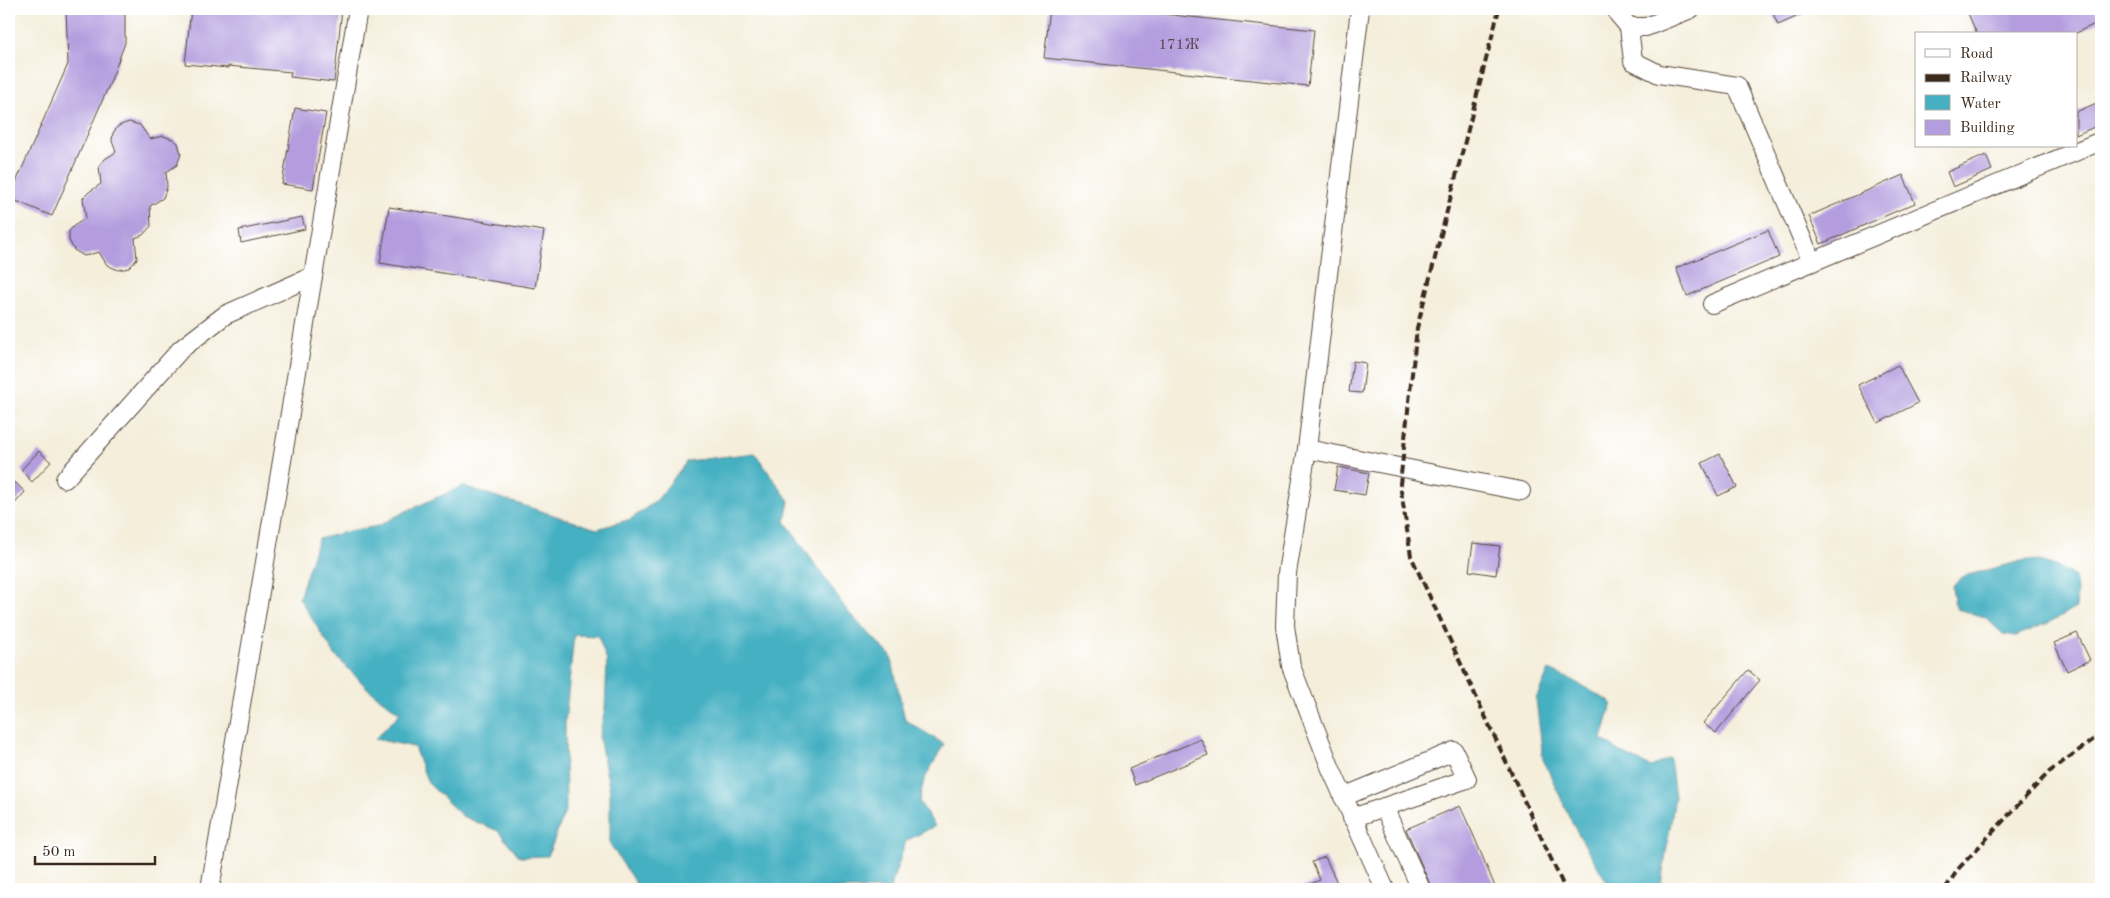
<svg xmlns="http://www.w3.org/2000/svg" width="2110" height="898" viewBox="0 0 2110 898" font-family="'Old Standard TT',serif">
	<style>
		.water { fill: #44b0c2; stroke: #406d70 }
		.building { fill: #b39dde }
		.lines { fill: none; stroke-linecap: round; stroke-linejoin: round }
		.minor-casing { stroke: #57473a; stroke-width: 20 }
		.minor { stroke: #fff; stroke-width: 18 }
		.rail { stroke: #3b2a1e; stroke-width: 4; stroke-dasharray: 8 4; stroke-linecap: butt }
		.labels { text-anchor: middle; stroke-width: 4; stroke-linejoin: round; paint-order: stroke }
		.number-label { font-size: 15px; fill: #59474e }
	</style>
	<rect width="100%" height="100%" fill="#fff"/>
	<filter id="ink" filterUnits="userSpaceOnUse"><feTurbulence type="fractalNoise" baseFrequency=".02" numOctaves="2"/><feDisplacementMap in="SourceGraphic" scale="10" xChannelSelector="R" yChannelSelector="G"/><feConvolveMatrix kernelMatrix="1 2 1 2 8 2 1 2 1" color-interpolation-filters="sRGB"/></filter>
	<filter id="wash" filterUnits="userSpaceOnUse"><feTurbulence type="fractalNoise" baseFrequency=".0096" numOctaves="4" result="noise"/><feDisplacementMap in="SourceGraphic" scale="20" xChannelSelector="R" yChannelSelector="G"/><feGaussianBlur stdDeviation="1.12" result="paint"/><feColorMatrix in="noise" values="0 0 0 0 0 0 0 0 0 0 0 0 0 0 0 0 0 1.4 0 .05"/><feComposite in="paint" operator="in"/></filter>
	<g filter="url(#wash)">
		<rect width="100%" height="100%" fill="#f4eedb"/>
		<g class="water">
			<path d="M755,453L789,501L785,521L848,612L891,656L905,720L944,744L924,780L919,801L935,826L906,841L890,889H639L610,844V791L599,737L605,709L607,661L598,636L574,635L565,723L566,809L548,856L520,857L498,831L462,816L428,783L414,747L375,739L400,713L368,689L335,655L299,598L318,539L350,531L378,526L404,512L463,486L597,529L631,519L657,500L687,461Z"/>
			<path d="M2025,560C2045,560 2058,566 2075,577L2077,589L2076,608L2048,623L2016,636L2003,634L1985,617L1957,609L1954,601L1952,586L1964,576Z"/>
			<path d="M1549,670L1572,680L1612,703L1602,739L1620,752L1651,767L1670,758L1675,797L1661,884L1657,889H1611L1573,825L1543,759L1536,699Z"/>
		</g>
		<g id="blocks">
			<g class="building">
				<path d="M66,9H125V43L110,83L52,216L9,198L68,64Z"/>
				<path d="M191,9H342L334,82L290,77L291,72L228,66V68L185,64Z"/>
				<path d="M1050,9H1115L1314,30L1308,86L1044,58Z"/>
				<path d="M1771,9H1814L1778,25Z"/>
				<path d="M1966,9H2095L2101,21L2074,34H1977Z"/>
				<path d="M2101,101V124L2076,135V112Z"/>
				<path d="M295,108L326,113L313,189L282,184Z"/>
				<path d="M129,122L140,125L150,139L163,136L173,139L178,143L181,154L177,165L166,172L167,187L163,198L150,206L151,226L143,235L135,238L137,259L129,268L118,270L107,265L99,252L84,256L74,250L69,240V231L75,225L86,218L83,198L89,192L101,184L99,166L105,159L116,152L112,141L113,133L118,126Z"/>
				<path d="M1986,155L1992,170L1953,187L1947,172Z"/>
				<path d="M1903,175L1915,203L1821,244L1809,216Z"/>
				<path d="M389,207L544,231L535,288L380,263Z"/>
				<path d="M302,217L305,229L241,243L239,230Z"/>
				<path d="M1768,230L1779,257L1687,296L1676,268Z"/>
				<path d="M1353,361L1366,363L1362,393L1349,392Z"/>
				<path d="M1898,365L1918,403L1878,423L1858,385Z"/>
				<path d="M39,451L51,462L32,482L21,470Z"/>
				<path d="M1720,454L1737,487L1718,496L1702,463Z"/>
				<path d="M1338,467L1369,473L1365,495L1334,490Z"/>
				<path d="M15,482L25,492L9,510V489Z"/>
				<path d="M1473,543L1500,546L1496,575L1469,571Z"/>
				<path d="M2077,633L2090,660L2067,671L2054,643Z"/>
				<path d="M1748,670L1760,680L1716,733L1703,723Z"/>
				<path d="M1201,739L1208,755L1135,785L1129,769Z"/>
				<path d="M1460,806L1473,834L1496,889H1432L1418,857L1406,829Z"/>
				<path d="M1325,857L1340,889H1298L1320,880L1312,862Z"/>
			</g>
		</g>
	</g>
	<g filter="url(#ink)">
		<use href="#blocks" fill-opacity="0" stroke="#57473a" stroke-width="1"/>
		<g class="lines">
			<defs>
				<g id="minor">
					<path d="M1360,9L1307,449L1287,573L1285,626L1291,666L1331,769L1385,889"/>
					<path d="M1617,9L1618,14L1629,27H1646L1691,9"/>
					<path d="M1629,27L1633,61L1659,74L1737,86L1812,262"/>
					<path d="M1712,304L2101,141"/>
					<path d="M1307,449L1521,491"/>
					<path d="M65,479L181,349L225,315L313,276"/>
					<path d="M1343,797L1454,751L1467,779L1352,818"/>
					<path d="M1384,807L1421,889"/>
					<path d="M210,889L358,9"/>
				</g>
			</defs>
			<use href="#minor" class="minor-casing"/>
			<use href="#minor" class="minor"/>
			<g class="rail">
				<path d="M1499,9L1417,328L1400,484L1411,556L1565,889"/>
				<path d="M1945,889L1959,868L2049,772L2101,734"/>
			</g>
		</g>
	</g>
	<g class="labels">
		<g class="number-label">
			<text x="1179" y="49">171Ж</text>
		</g>
	</g>
	<rect width="2110" height="898" fill="none" stroke="#fff" stroke-width="30"/>
	<rect x="1915" y="32" width="162" height="115" fill="#ffffff" stroke="#b1aaa5"/>
	<rect x="1925" y="49" width="25" height="8" fill="#ffffff" stroke="#b1aaa5"/>
	<text x="1960" y="58" font-size="15" fill="#3b2a1e">Road</text>
	<rect x="1925" y="74" width="25" height="8" fill="#3b2a1e" stroke="#b1aaa5"/>
	<text x="1960" y="82" font-size="15" fill="#3b2a1e">Railway</text>
	<rect x="1925" y="95" width="25" height="15" fill="#44b0c2" stroke="#b1aaa5"/>
	<text x="1960" y="108" font-size="15" fill="#3b2a1e">Water</text>
	<rect x="1925" y="120" width="25" height="15" fill="#b39dde" stroke="#b1aaa5"/>
	<text x="1960" y="132" font-size="15" fill="#3b2a1e">Building</text>
	<path d="M35 856v8h120v-8" fill="none" stroke="#3b2a1e" stroke-width="2.5"/>
	<text x="42" y="856" font-size="15" fill="#3b2a1e" stroke="#ffffff" stroke-width="4" paint-order="stroke">50 m</text>
</svg>
